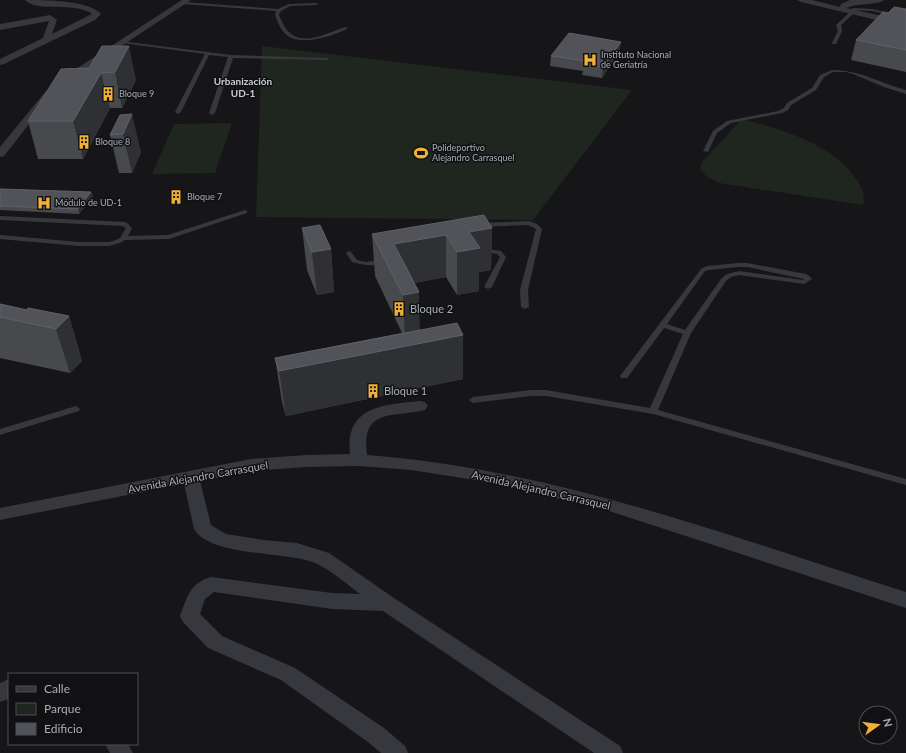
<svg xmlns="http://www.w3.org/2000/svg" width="906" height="753" viewBox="0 0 906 753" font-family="Lato,sans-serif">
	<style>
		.green { fill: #1e261f }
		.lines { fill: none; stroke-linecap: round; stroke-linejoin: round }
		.lane { fill: #37383d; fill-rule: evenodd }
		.street { fill: #37383d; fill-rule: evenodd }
		.wall { fill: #47494d }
		.shaded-wall { fill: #2f3033 }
		.building { fill: #525359; stroke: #5f6168 }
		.labels { text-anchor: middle; stroke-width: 3; stroke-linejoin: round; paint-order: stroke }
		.far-poi-label { font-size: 9px; fill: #a8adb8; stroke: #111113; text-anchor: start }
		.far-neighbourhood-label { font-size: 10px; font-weight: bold; fill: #c9ccd4; stroke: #111113 }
		.poi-label { font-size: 11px; fill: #a8adb8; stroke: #111113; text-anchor: start }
		.street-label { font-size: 11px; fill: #a8adb8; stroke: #111113 }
	</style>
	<rect width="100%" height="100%" fill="#161618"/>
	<g class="green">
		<path d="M262,46L632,90L533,220L256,217Z"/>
		<path d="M742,119C782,130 835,144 858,182C863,190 865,196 863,205L719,183L706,176L700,169L702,162Z"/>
		<path d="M232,123L215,173L152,174L174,124Z"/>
	</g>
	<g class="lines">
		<g class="lane">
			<path d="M184,2L278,9L289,4L315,3H317V5L290,6L281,11L279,15C282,22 285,29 291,34C306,46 331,31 346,27L348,28C335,36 302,46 288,36C281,31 278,23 275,15L276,11L182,4V2Z"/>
			<path d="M854,8L872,9L906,16V18L872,11L852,10V8Z"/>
			<path d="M851,11L855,12L841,25L842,31L836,44H832V43L838,31L836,26L837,24Z"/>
			<path d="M120,41L231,55L327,58L329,59L327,60L233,58L215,113L212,115L209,113L228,57L209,55L181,112L178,114L175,112L205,54L122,43L120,42Z"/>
			<path d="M832,70C860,70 880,83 906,90V94L884,87L853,74L846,72H833L824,77L816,90L791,105L788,110L782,113L731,123L717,133L708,152L703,151L713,131L727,121L778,111L784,108L787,103L812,88L820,75Z"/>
			<path d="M245,210L247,211V213L169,239L125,240L120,243L109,246H79L0,239V235L79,242H109L116,240L120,238L126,228L123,226L0,220V216L125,222L127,223L132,228L128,236L168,235Z"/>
			<path d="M529,221L537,224L542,229L528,290L529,307L525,309L521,307L520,290L536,229L528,225L481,227L478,225L481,223Z"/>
			<path d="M482,248L501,251L506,257L492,287L488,289L484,287L500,257L497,254L480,251V249Z"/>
			<path d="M349,251L351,252L357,260L366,262L385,259L388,261C378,268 363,265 352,262L346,253Z"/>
			<path d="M738,263H747L806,274L808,275L812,279L804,284L739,275L731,277L726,281L691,333L658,410L906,479V485L653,414L546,396H531L473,403L469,400L473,397L531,390H546L650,408L683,334L664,328L627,378H621L620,376L701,269L707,266ZM738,267H747L804,279L803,280L739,271L727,274L721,279L685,330L667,324L705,271L709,270Z"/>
			<path d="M76,406L80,409L79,411L0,435V429Z"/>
		</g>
		<g class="street">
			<path d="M25,0C44,0 89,0 101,14L95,20L4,64L0,65V59L43,38L49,21L0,30V24L50,15L57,20L52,34L92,14C75,1 37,13 25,0Z"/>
			<path d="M182,0H191L67,82L64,83L59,80Z"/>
			<path d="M797,0H812L840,7L841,4L850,0H884C879,5 857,3 846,8L906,21V27L801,2Z"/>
			<path d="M48,91L53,94L51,96L4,156L0,157V147L45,92Z"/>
			<path d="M420,401L425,402L428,406L425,410C393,418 361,407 367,455C553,469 729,536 906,592V608L606,510L494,483L411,470L359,466L307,467L251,471L200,481L211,525L226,534L263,540L297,543L329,553L394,598L620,746L623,753H594L383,611L332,609L214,592L205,599L200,614L222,636L295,668L384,728L405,746L408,753H381L368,742L281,680L208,648L183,622L180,616C187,597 190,583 211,577L332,593L360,594C348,585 328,568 315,563C286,551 210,557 194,529L184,484L0,520V508L251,459L307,455L350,454C345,406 383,405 420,401Z"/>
			<path d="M9,679V699L0,702V683Z"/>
			<path d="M105,744H128L133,753H110Z"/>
		</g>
	</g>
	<g class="wall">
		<path d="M906,9V72L851,60L856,40L888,13Z"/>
		<path d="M102,46L136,80L122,108H110L83,159H38L28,121L89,68Z"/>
		<path d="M619,52L602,78L582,75L583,71L550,66L551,56Z"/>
		<path d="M120,115L141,152L132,173H119L110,135Z"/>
		<path d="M0,189L91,192L93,196L79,214L0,210Z"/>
		<path d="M302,228L331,249L334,292L317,295L307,270Z"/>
		<path d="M492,228L491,270L479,272V291L457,295L446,277L414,283L420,330L463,335V379L286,416L282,402L275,358L402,333L375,276L372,234Z"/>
		<path d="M0,304L27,310L69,316L82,361L70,373L0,358Z"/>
	</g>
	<g class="shaded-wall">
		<path d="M621,42L619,52L602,78L603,67Z"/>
		<path d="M129,46L136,80L122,108L115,72Z"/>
		<path d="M101,73L110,108L83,159L73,121Z"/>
		<path d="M132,114L141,152L132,173L123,134Z"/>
		<path d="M91,192L93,196L79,214L78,209Z"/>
		<path d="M492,228L491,270L479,272V291L457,295V252L469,232Z"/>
		<path d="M446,235V277L399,286L394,244Z"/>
		<path d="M331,249L334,292L317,295L312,252Z"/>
		<path d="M419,292L420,336L405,339L403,295Z"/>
		<path d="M69,316L82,361L70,373L56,329Z"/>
		<path d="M463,335V379L286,416L279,371Z"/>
	</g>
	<g class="building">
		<path d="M894,7L906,9V50L856,40L883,12L888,13Z"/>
		<path d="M569,33L621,42L603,67L583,65L586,61L551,56Z"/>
		<path d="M102,46H129L115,72L101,73L73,121H28L61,69L89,68Z"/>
		<path d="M132,114L123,134L110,135L120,115Z"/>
		<path d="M0,189L91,192L78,209L0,206Z"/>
		<path d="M484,215L492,228L469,232L480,248L457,252L446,235L394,244L419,292L403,295L372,234Z"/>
		<path d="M320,225L331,249L312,252L302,228Z"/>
		<path d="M0,304L27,310L28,308L69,316L56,329L0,317Z"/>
		<path d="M457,323L463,335L279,371L275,358Z"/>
	</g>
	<defs>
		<symbol id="hospital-bare" viewBox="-9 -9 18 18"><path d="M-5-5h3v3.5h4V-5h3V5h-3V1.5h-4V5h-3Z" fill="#f2b134" stroke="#111113" stroke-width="2.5" paint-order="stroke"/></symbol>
		<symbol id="building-bare" viewBox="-9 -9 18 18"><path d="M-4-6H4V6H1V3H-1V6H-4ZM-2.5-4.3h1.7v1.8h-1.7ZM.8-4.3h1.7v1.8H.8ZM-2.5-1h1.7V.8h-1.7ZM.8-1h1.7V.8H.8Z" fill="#f2b134" stroke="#111113" stroke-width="2.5" paint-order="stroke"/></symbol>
		<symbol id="stadium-bare" viewBox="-9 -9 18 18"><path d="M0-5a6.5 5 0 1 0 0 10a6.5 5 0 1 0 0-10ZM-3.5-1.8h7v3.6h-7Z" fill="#f2b134" stroke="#111113" stroke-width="2.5" paint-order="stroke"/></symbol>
	</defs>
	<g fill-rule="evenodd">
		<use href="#hospital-bare" x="580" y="50" width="20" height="20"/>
		<use href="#building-bare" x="98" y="84" width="20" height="20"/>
		<use href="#building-bare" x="74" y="132" width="20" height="20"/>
		<use href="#stadium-bare" x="411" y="143" width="20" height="20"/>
		<use href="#building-bare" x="166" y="187" width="20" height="20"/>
		<use href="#hospital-bare" x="34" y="193" width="20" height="20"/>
		<use href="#building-bare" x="389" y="299" width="20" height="20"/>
		<use href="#building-bare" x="363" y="381" width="20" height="20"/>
	</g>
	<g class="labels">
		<g class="far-poi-label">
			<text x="601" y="58">Instituto Nacional<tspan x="601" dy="10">de Geriatría</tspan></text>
			<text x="119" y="97">Bloque 9</text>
			<text x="95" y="145">Bloque 8</text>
			<text x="432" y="151">Polideportivo<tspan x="432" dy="10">Alejandro Carrasquel</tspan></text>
			<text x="187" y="200">Bloque 7</text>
			<text x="55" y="206">Módulo de UD-1</text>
		</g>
		<g class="far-neighbourhood-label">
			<text x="243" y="85">Urbanización<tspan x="243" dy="12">UD-1</tspan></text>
		</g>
		<g class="poi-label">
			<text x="410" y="313">Bloque 2</text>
			<text x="384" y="395">Bloque 1</text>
		</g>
		<g class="street-label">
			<text transform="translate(198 477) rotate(-10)" y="4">Avenida Alejandro Carrasquel</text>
			<text transform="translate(541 490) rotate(13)" y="4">Avenida Alejandro Carrasquel</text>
		</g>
	</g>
	<rect x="8" y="673" width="130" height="72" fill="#111113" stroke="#4d4f55"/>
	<rect x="16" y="686" width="20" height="6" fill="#37383d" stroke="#4d4f55"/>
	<text x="44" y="693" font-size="12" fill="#a8adb8">Calle</text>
	<rect x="16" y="703" width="20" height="12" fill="#1e261f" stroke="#4d4f55"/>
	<text x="44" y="713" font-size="12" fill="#a8adb8">Parque</text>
	<rect x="16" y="723" width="20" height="12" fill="#525359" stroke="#4d4f55"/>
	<text x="44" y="733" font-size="12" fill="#a8adb8">Edificio</text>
	<g transform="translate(878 725) rotate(76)"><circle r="19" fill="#111113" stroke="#4d4f55"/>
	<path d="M0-3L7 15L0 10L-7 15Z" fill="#f2b134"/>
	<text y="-6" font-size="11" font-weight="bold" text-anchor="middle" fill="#a8adb8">N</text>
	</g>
</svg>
